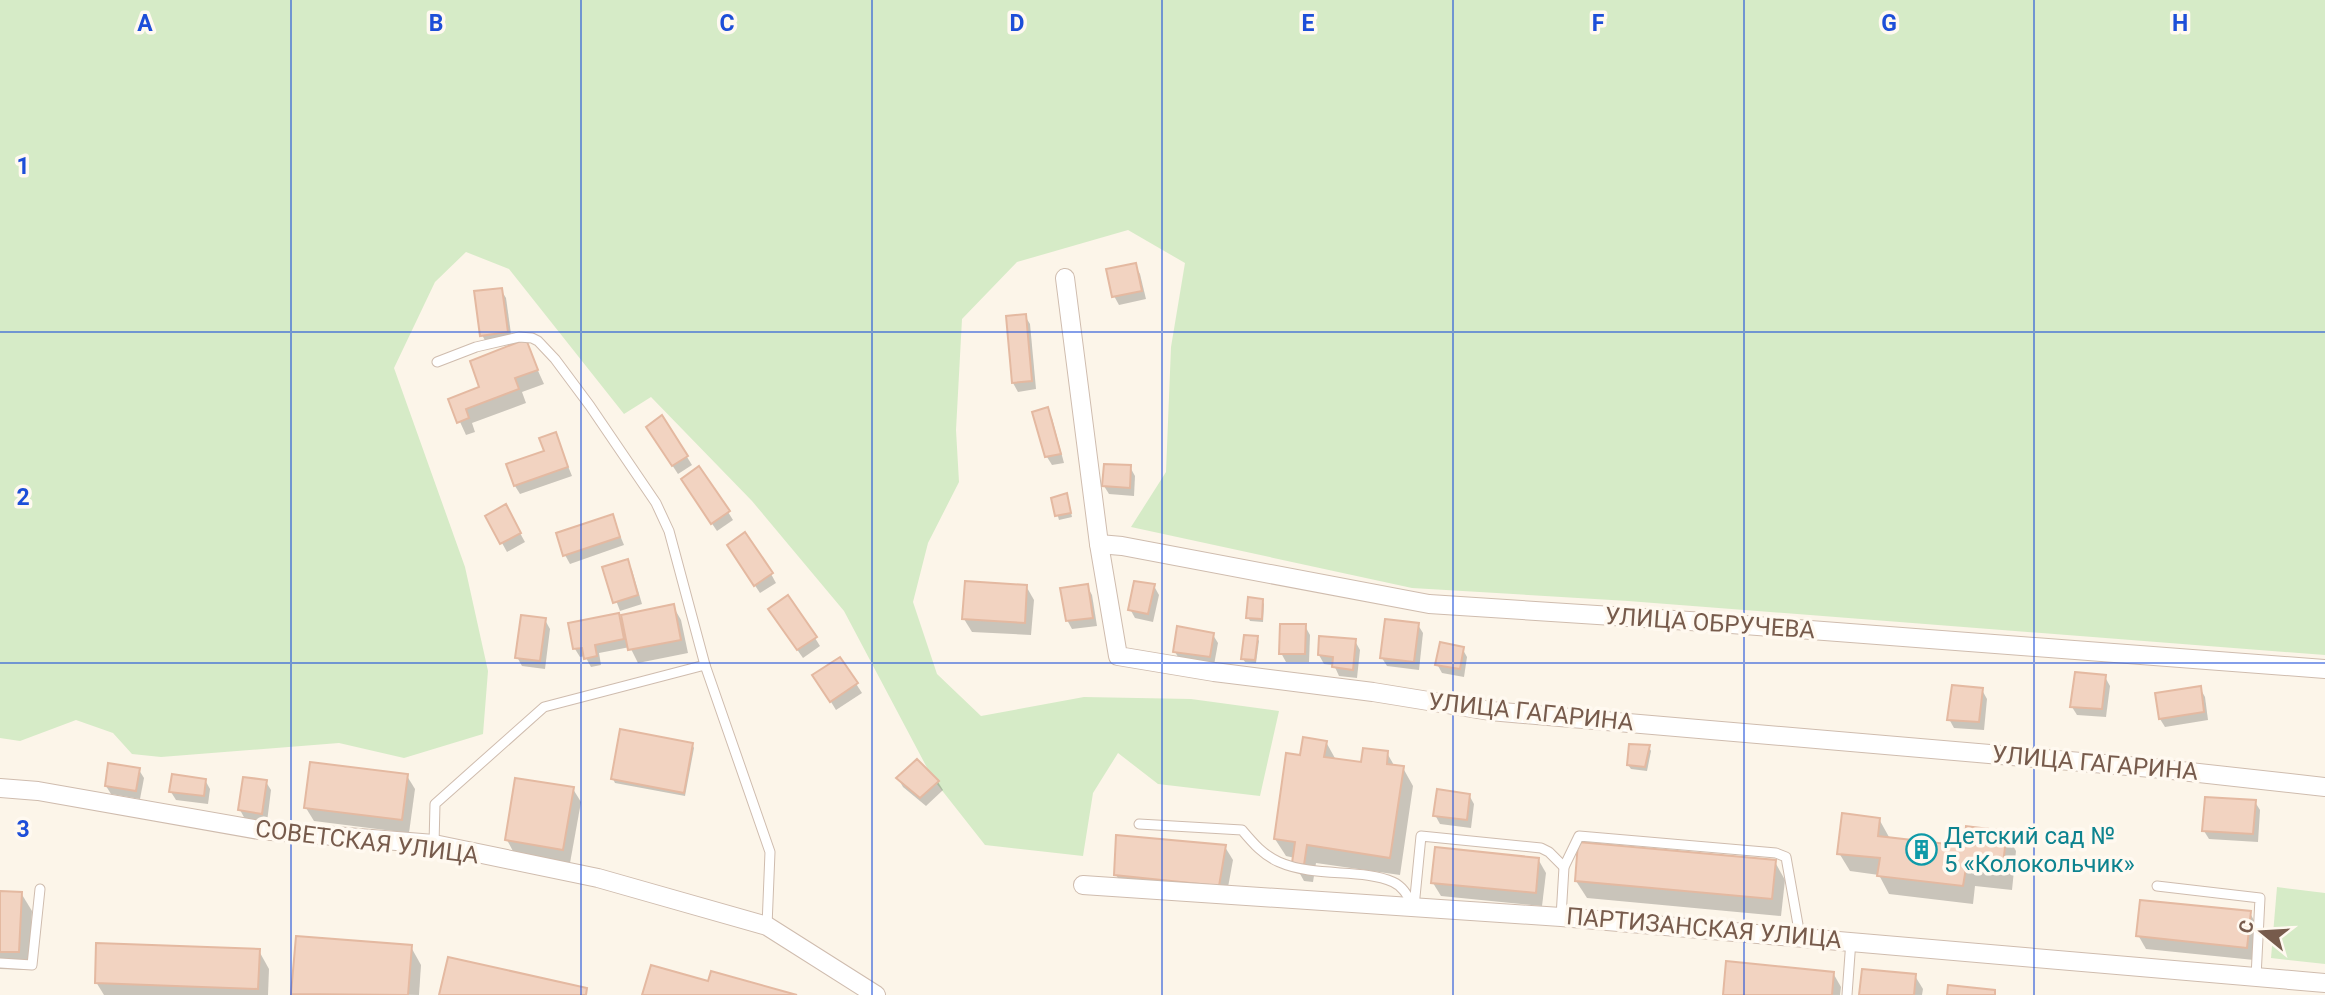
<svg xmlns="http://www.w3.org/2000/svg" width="2325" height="995" viewBox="0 0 2325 995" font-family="Roboto,sans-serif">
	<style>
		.green { fill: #d6ebc7 }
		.shadow { fill: #0003 }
		.building { fill: #f2d3c1; stroke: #e4b9a1; stroke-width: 2 }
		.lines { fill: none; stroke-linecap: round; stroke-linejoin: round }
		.service-casing { stroke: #cfbcae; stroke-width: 11 }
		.minor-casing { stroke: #cfbcae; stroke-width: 20 }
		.service { stroke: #fff; stroke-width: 9 }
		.minor { stroke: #fff; stroke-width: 18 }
		.grid { fill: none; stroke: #1d4ed8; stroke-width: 2; stroke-opacity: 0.55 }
		.labels { text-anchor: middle; stroke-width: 7; stroke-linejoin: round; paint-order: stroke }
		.street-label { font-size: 24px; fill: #775b4c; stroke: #fff9f0 }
		.culture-label { font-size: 24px; fill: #0d838f; stroke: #fff9f0; text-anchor: start }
		.grid-label { font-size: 23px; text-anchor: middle; font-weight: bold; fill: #1d4ed8; stroke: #fff9f0; stroke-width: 7; stroke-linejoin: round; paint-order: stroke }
	</style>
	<rect width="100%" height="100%" fill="#fcf5e9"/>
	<g class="green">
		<path d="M0,0H2325V655L1628,601L1412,588L1131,527L1166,472L1171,347L1185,263L1128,230L1017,262L962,319L956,430L959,482L928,543L913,602L937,674L981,716L1084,697L1191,699L1279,711L1260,796L1158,784L1118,753L1093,793L1083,856L985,845L933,779L844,611L752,501L651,397L624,414L509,269L466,252L435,282L394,368L465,567L488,671L483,734L404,758L339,743L161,757L132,754L113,733L76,720L20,741L0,738Z"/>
		<path d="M2277,887L2325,893V964L2271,958Z"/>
	</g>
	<g class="shadow">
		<path d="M1135,265L1140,274L1146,299L1119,305L1114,296Z"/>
		<path d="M501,290L506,298L512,341L487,344L482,335Z"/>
		<path d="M1025,316L1030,324L1036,389L1018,392L1013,383L1008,317Z"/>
		<path d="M525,342L544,384L522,392L526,403L472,423L475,432L466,435L450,400L482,388Z"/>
		<path d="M1047,409L1052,418L1064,463L1052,465L1047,457Z"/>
		<path d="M555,434L572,476L520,494L515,486L546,452Z"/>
		<path d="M653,436L687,457L692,465L678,474Z"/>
		<path d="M1130,467L1135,476L1134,496L1109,494L1104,486Z"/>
		<path d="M688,488L728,512L733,520L717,531Z"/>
		<path d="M1053,499H1068L1072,517L1059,520Z"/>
		<path d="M505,506L525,542L507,552L487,516Z"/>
		<path d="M612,516L624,545L570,564L565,555Z"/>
		<path d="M734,554L771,574L776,583L760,593Z"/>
		<path d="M627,561L632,570L642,604L620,611L604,568Z"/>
		<path d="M1026,586L1034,600L1031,635L972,632L964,619Z"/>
		<path d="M1087,586L1092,595L1097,626L1072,629L1067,620Z"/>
		<path d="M1154,586L1159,595L1153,622L1135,618L1130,609Z"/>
		<path d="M1262,600L1264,604L1263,622L1250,621L1248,617Z"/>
		<path d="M673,606L681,620L688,653L638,663L630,647L599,653L601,665L591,667L585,656L580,657L575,649L570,624L618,615L625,627Z"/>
		<path d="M775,618L815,638L820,646L803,658Z"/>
		<path d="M545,620L550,629L545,669L522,666L517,657Z"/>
		<path d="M1418,625L1423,633L1419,670L1387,666L1382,658Z"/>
		<path d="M1305,626L1310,635L1309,662H1286L1281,653Z"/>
		<path d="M1213,635L1218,643L1214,665L1180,660L1175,652Z"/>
		<path d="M1257,637L1259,641L1256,663L1245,662L1243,659Z"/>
		<path d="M1355,641L1360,650L1357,678L1339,676L1334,665L1324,664L1319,655Z"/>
		<path d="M1462,648L1467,657L1464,677L1442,673L1437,664Z"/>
		<path d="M840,659L862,693L836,710L820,684Z"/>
		<path d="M2105,677L2110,686L2106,717L2077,715L2072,707Z"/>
		<path d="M2200,688L2205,697L2208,720L2165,727L2160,719L2157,694Z"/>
		<path d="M1982,690L1987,699L1984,730L1954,728L1949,719Z"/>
		<path d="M1326,742L1336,760L1362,764L1387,753L1395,767L1403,768L1413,786L1400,875L1316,863L1313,882L1304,881L1294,863L1295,858L1286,856L1275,839L1302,757Z"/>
		<path d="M692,744L694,748L685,796L615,783L613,779Z"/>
		<path d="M1649,747L1651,751L1647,771L1631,769L1628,765Z"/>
		<path d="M139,770L144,778L140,799L111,794L106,786Z"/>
		<path d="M407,776L415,789L409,833L314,821L306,808Z"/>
		<path d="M898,778L938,782L943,790L926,806L903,787Z"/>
		<path d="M205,780L210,789L208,804L176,800L171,792Z"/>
		<path d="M266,782L271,790L267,822L245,819L240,810Z"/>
		<path d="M573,789L581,802L570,863L514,853L507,840Z"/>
		<path d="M1469,795L1474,804L1471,828L1440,824L1435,815Z"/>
		<path d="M2255,802L2260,810L2258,842L2209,839L2204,831Z"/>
		<path d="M1879,819L1889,837L1966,848L2006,833L2016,851L2012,890L1975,886L1973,904L1889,894L1879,875L1850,871L1839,853Z"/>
		<path d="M1225,847L1233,860L1226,898L1124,888L1116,875Z"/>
		<path d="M1538,859L1546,873L1542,906L1441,896L1433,883Z"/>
		<path d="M1775,862L1785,880L1781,916L1587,898L1576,881Z"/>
		<path d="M0,892L21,893L32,911L29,970L0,969Z"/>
		<path d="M2250,913L2257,926L2254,960L2146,949L2138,935Z"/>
		<path d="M411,947L421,965L419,995L293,993Z"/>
		<path d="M259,951L269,969L268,995H104L96,982Z"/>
		<path d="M1833,973L1841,987L1840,995H1725Z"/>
		<path d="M1915,976L1923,989L1922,995H1861Z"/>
	</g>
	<g class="building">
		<path d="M1136,263L1142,291L1112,297L1106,269Z"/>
		<path d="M502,288L508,332L480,336L474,291Z"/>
		<path d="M1026,314L1032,381L1012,383L1006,316Z"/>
		<path d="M526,339L538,370L515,378L519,389L466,409L469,418L457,423L448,399L479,387L470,361Z"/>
		<path d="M1048,407L1061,454L1045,457L1032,412Z"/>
		<path d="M662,415L688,456L672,466L646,427Z"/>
		<path d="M556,432L568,467L514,486L506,464L544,451L539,438Z"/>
		<path d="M1104,464L1131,465L1130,488L1102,486Z"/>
		<path d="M699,466L730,511L711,524L681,479Z"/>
		<path d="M1067,493L1071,513L1055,516L1051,498Z"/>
		<path d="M506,504L521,533L500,544L485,516Z"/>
		<path d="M613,514L620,537L563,556L556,533Z"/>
		<path d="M745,532L773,573L754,586L727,545Z"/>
		<path d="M628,559L638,595L613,603L602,567Z"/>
		<path d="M965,581L1027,585L1025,623L962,619Z"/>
		<path d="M1134,581L1155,584L1148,614L1128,610Z"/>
		<path d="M1088,584L1093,618L1066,621L1060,588Z"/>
		<path d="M788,595L817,637L797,650L768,609Z"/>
		<path d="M1248,597L1263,599L1262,619L1246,618Z"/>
		<path d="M674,604L681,640L628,650L621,615Z"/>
		<path d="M619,613L624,639L595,645L597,656L584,659L582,648L573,649L568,623Z"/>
		<path d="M521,615L546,618L540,661L515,658Z"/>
		<path d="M1385,619L1419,623L1414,662L1380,658Z"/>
		<path d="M1280,624H1306L1305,654H1279Z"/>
		<path d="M1177,626L1214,633L1210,657L1173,652Z"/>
		<path d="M1244,635L1258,636L1255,660L1241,659Z"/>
		<path d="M1319,636L1356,639L1353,670L1332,667L1333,657L1318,655Z"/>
		<path d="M1440,642L1464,647L1460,669L1435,665Z"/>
		<path d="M840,657L858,683L830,702L812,675Z"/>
		<path d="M2075,672L2106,675L2102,709L2070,707Z"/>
		<path d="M1952,685L1983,688L1979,722L1947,720Z"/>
		<path d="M2201,686L2204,712L2159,719L2155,693Z"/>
		<path d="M620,729L693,743L684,793L611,779Z"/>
		<path d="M1303,737L1327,741L1324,757L1361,762L1363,748L1388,751L1387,764L1404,766L1390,858L1307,845L1304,865L1292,863L1295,842L1274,839L1286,753L1300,755Z"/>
		<path d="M1629,744L1650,745L1645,767L1627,765Z"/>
		<path d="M917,759L939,781L920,798L896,778Z"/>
		<path d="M310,762L408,774L402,820L304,808Z"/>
		<path d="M108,763L140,768L136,791L105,786Z"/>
		<path d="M172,774L206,779L204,796L169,792Z"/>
		<path d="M243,777L267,780L262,814L238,810Z"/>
		<path d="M515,778L574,787L563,850L505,840Z"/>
		<path d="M1437,789L1470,794L1467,820L1433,816Z"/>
		<path d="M2205,797L2256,800L2253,834L2202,831Z"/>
		<path d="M1842,813L1880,818L1878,836L1964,846L1966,826L2007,831L2002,872L1966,868L1963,886L1877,876L1880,858L1837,854Z"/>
		<path d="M1116,835L1226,845L1219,886L1114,875Z"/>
		<path d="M1578,842L1776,860L1772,899L1575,881Z"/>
		<path d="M1435,847L1539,858L1536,893L1431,883Z"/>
		<path d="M0,891L22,892L19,952H0Z"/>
		<path d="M2140,900L2251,911L2247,948L2136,936Z"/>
		<path d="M296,936L412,945L408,995L291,994Z"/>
		<path d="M96,943L260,949L258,989L95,983Z"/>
		<path d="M448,957L587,988L586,995H439Z"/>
		<path d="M1726,961L1834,972L1832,995H1723Z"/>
		<path d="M651,965L708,981L711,971L797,995H642Z"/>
		<path d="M1862,969L1916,974L1914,995H1859Z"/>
		<path d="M1948,985L1995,990V995H1947Z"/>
	</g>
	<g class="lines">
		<defs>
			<g id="service">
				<path d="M437,362L476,347L519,337L532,338L538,341L555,359L590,406L656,503L669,531L705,665L770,852L767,926"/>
				<path d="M1139,824L1242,830C1253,843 1263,855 1279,862C1315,878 1362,868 1393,882C1404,887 1408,897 1414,907"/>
				<path d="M434,844L435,804L544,707L705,665"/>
				<path d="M2157,886L2260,898L2256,977"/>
				<path d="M1414,907L1421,836L1541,848L1549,852L1564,867"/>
				<path d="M1561,917L1564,867L1579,836L1776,853L1786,857L1800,936"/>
				<path d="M0,963L32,965L40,889"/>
				<path d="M1847,995L1851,940"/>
			</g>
			<g id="minor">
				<path d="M1065,278L1099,544L1118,656L1214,672L1373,692L1490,711L2163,769L2325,787"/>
				<path d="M1099,544L1122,546L1429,604L1705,622L2325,669"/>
				<path d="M0,788L38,791L259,830L434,844L598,878L767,926L876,995"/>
				<path d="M1083,885L1561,917L2325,983"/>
			</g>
		</defs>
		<use href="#service" class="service-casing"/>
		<use href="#minor" class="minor-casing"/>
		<use href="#service" class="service"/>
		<use href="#minor" class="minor"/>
	</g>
	<path class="grid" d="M291,0V995M581,0V995M872,0V995M1162,0V995M1453,0V995M1744,0V995M2034,0V995M0,332H2325M0,663H2325"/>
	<defs>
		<symbol id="building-ring" viewBox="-11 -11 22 22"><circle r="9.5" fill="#fff9f0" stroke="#0f9aa8" stroke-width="1.5"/><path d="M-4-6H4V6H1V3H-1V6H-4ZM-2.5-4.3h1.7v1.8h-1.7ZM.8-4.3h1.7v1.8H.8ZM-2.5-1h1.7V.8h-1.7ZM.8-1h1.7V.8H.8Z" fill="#0f9aa8"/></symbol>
	</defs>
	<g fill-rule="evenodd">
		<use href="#building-ring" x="1904" y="832" width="35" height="35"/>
	</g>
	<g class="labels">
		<g class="street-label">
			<text transform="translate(1710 623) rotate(4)" y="8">УЛИЦА ОБРУЧЕВА</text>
			<text transform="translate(1531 712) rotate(6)" y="8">УЛИЦА ГАГАРИНА</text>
			<text transform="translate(2095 763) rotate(5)" y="8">УЛИЦА ГАГАРИНА</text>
			<text transform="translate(367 842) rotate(7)" y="8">СОВЕТСКАЯ УЛИЦА</text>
			<text transform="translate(1704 928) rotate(5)" y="8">ПАРТИЗАНСКАЯ УЛИЦА</text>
		</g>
		<g class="culture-label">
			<text x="1944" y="844">Детский сад №<tspan x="1944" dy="28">5 «Колокольчик»</tspan></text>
		</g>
	</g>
	<g class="grid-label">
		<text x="145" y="31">A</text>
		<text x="436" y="31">B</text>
		<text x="727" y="31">C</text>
		<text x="1017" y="31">D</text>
		<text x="1308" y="31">E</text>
		<text x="1598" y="31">F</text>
		<text x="1889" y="31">G</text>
		<text x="2180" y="31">H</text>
		<text x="23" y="174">1</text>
		<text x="23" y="505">2</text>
		<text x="23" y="837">3</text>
	</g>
	<g transform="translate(2262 932) rotate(288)" stroke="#fff9f0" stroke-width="5" paint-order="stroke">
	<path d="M0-5L12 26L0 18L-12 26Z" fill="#775b4c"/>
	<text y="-10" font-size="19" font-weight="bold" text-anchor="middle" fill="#775b4c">С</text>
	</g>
</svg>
